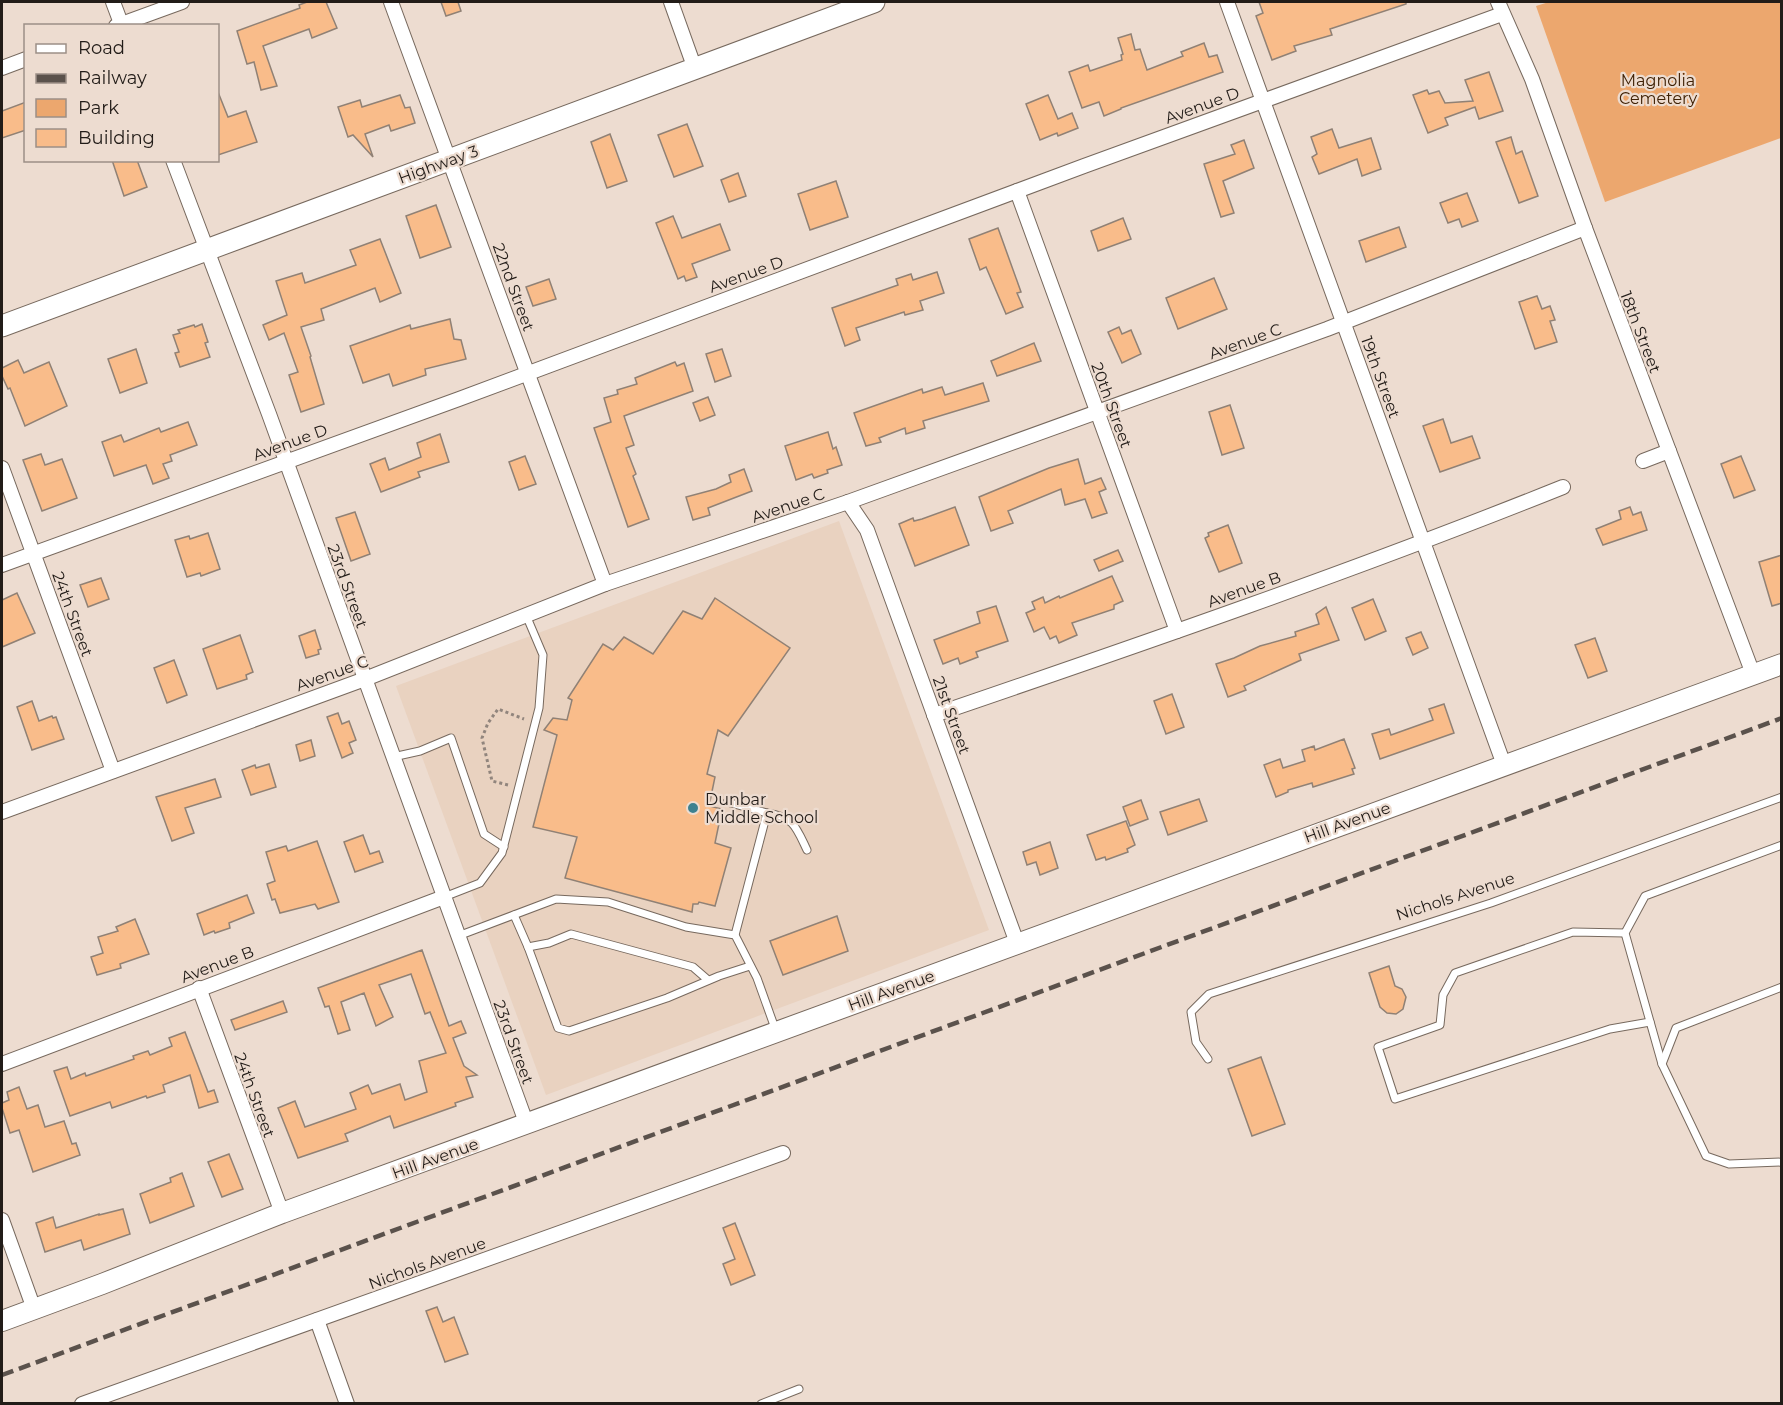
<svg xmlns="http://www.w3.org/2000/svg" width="1783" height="1405" viewBox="0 0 1783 1405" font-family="Montserrat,sans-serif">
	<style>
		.built { fill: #e9d2c0 }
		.green { fill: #eca76e }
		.building { fill: #f9bc8a; stroke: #908175; stroke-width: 1.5 }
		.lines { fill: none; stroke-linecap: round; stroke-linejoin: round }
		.lane-casing { stroke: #77695e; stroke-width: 9 }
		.street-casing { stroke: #77695e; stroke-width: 16 }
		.secondary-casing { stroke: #77695e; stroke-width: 22 }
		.primary-casing { stroke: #77695e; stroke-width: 23 }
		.path { stroke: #91857d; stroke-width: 3; stroke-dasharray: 3 3; stroke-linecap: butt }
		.lane { stroke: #fff; stroke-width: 7 }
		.street { stroke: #fff; stroke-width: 14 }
		.secondary { stroke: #fff; stroke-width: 20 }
		.primary { stroke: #fff; stroke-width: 21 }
		.rail { stroke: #5b524c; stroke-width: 4.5; stroke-dasharray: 12 6; stroke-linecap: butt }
		.poi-dot { fill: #3d8190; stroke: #eddcd0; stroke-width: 2 }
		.labels { text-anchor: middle; stroke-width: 4.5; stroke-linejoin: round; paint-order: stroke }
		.park-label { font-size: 16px; fill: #3f2105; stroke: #eddcd0 }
		.street-label { font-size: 16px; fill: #221c18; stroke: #eddcd0 }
		.poi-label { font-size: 16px; fill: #221c18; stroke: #eddcd0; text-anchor: start }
	</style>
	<rect width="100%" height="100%" fill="#eddcd0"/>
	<path class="built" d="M839,521L989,930L546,1095L396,686Z"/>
	<path class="green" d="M1549,2H1781V138L1605,202L1536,6Z"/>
	<g class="building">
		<path d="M307,2H326L337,28L312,38L309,29L263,46L277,86L261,90L254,62L247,64L237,31L300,8L299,5Z"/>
		<path d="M441,2H458L461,11L446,16Z"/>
		<path d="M1259,2H1406V4L1330,29L1332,35L1294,46L1296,51L1272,60L1256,16L1263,13Z"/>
		<path d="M1131,34L1135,50L1140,49L1147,70L1183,56L1181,52L1204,43L1209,57L1217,55L1223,72L1121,108V109L1104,116L1099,102L1082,108L1069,72L1088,65L1090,71L1122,60L1121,55L1123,54L1118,38Z"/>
		<path d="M1489,72L1503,111L1479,119L1475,107L1445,118L1448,125L1428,133L1413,95L1427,90L1429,94L1439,91L1445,103L1473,101L1465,80Z"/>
		<path d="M218,92L228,117L246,111L257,142L218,155Z"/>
		<path d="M400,95L405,108L410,107L415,123L391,131L389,125L365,134L373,157L353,135L348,137L338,107L360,100L362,107Z"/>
		<path d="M1048,95L1058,119L1072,113L1078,128L1058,136L1057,133L1040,140L1026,104Z"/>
		<path d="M26,102V130L2,138V111Z"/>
		<path d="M687,124L703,166L674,177L658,135Z"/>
		<path d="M1332,129L1339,148L1371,138L1381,169L1362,176L1357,159L1319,174L1312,157L1317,154L1311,137Z"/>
		<path d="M610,134L627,181L607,188L591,142Z"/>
		<path d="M1511,137L1516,154L1522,151L1538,196L1519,203L1496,142Z"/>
		<path d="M1244,140L1254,168L1223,181L1234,213L1221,217L1204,164L1235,154L1231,145Z"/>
		<path d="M112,160H137L147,187L124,196Z"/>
		<path d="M738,173L746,196L729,202L721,180Z"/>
		<path d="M836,181L848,217L810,230L798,194Z"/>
		<path d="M1467,193L1478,221L1462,227L1459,219L1448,223L1440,203Z"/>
		<path d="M436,205L451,247L420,258L406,216Z"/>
		<path d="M673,216L682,238L720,224L730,250L692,264L697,277L686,281L684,276L678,279L656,223Z"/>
		<path d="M1123,218L1131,239L1098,251L1091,231Z"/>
		<path d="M1399,227L1406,247L1366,262L1359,241Z"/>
		<path d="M998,228L1021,292L1017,293L1023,307L1006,314L986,267L980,270L969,239Z"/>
		<path d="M380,239L401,293L380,302L375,288L321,309L324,320L301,327L311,356L310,357L324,404L301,412L289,375L298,372L284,333L269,340L263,325L287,315L276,281L302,273L305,283L356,265L350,250Z"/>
		<path d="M937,272L944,293L920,301L923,310L905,315L904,312L856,328L860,340L845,346L832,308L898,285L896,279L911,274L913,280Z"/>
		<path d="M1214,278L1227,309L1178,329L1166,298Z"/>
		<path d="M549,279L556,299L533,306L526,287Z"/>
		<path d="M1537,296L1542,309L1550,306L1555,320L1550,321L1557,342L1535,349L1519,302Z"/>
		<path d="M450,319L454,339L461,340L466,359L425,369L426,375L393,386L389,374L363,383L350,346L410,325L411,329Z"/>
		<path d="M202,324L208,342L205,343L210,357L180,367L175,353L179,352L173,335L180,333L178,330L194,325L195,327Z"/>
		<path d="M1119,327L1122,334L1131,330L1141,354L1122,363L1108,332Z"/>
		<path d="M1034,343L1041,361L997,376L991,361Z"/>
		<path d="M136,349L147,383L120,393L108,359Z"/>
		<path d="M722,349L731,376L715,382L706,354Z"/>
		<path d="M18,360L24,373L49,362L67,406L25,426L10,388L8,389L2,376V368Z"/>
		<path d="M675,362L677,366L684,363L693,391L624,416L634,445L626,448L636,474L633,476L649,519L628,527L594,428L611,422L604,398L618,394L617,390L637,384L635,378Z"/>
		<path d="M983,383L989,401L923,421L925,428L906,434L905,428L879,438L881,442L866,446L854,413L922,389L923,393L942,387L945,395Z"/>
		<path d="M708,397L715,415L700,421L693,403Z"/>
		<path d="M1230,405L1244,448L1222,455L1209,412Z"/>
		<path d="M1443,419L1451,443L1472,436L1480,458L1440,472L1423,426Z"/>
		<path d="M188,422L197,445L170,455L172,461L163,464L169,478L153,484L146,465L114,476L102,442L121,435L124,442L159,428L161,432Z"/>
		<path d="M828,432L833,449L836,447L842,465L827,470L828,473L814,478L812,474L796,480L785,446Z"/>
		<path d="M440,434L449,462L418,472L420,477L381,492L370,464L385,458L389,470L421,457L417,443Z"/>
		<path d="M41,454L45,465L62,459L77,498L42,511L23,460Z"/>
		<path d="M525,456L536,484L519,490L509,462Z"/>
		<path d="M1741,456L1755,490L1734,498L1721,464Z"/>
		<path d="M1078,459L1085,484L1101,478L1106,489L1099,492L1107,513L1092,518L1085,499L1065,505L1061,489L1008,511L1013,523L991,531L979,497L1049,468Z"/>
		<path d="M744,469L752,491L708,508L710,515L693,520L686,497L716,489L731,482L729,475Z"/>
		<path d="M955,507L969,545L915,566L899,524L913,518L914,521L922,519Z"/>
		<path d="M1630,507L1633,515L1641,512L1647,530L1603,545L1596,529L1621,519L1619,511Z"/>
		<path d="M355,512L370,554L351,561L336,518Z"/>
		<path d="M1228,525L1242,563L1219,572L1205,538L1209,536L1208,533Z"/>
		<path d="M208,533L220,569L201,576L200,573L187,577L175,540L189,536L190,539Z"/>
		<path d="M1118,550L1123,561L1099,571L1094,560Z"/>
		<path d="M1782,555V603L1772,606L1759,562Z"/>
		<path d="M1112,576L1123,601L1114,605V609L1072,623L1077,635L1059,643L1056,636L1050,639L1044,627L1034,632L1026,613L1035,609L1032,602L1043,597L1045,603L1059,596L1060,598Z"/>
		<path d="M101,578L109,599L88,607L80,585Z"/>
		<path d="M17,593L35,633L2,647V600Z"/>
		<path d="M715,598L790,648L728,736L718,730L707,774L715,777L709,806L722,809L715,843L731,848L715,906L699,902L698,904H693L692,912L565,878L577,837L533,827L557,735L544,730L553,718L567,720L572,700L568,698L603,644L613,650L624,637L653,654L683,611L702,619Z"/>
		<path d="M1373,599L1386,631L1365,640L1352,608Z"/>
		<path d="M996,606L1008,641L976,652L978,657L960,664L958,658L943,664L934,640L980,623L977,612Z"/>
		<path d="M1326,607L1339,640L1299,654L1301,660L1244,686L1246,690L1228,697L1216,664L1234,658L1260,646L1296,636L1295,632L1319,624L1316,614Z"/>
		<path d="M315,630L321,649L318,650L319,654L306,658L299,636Z"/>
		<path d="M1421,632L1428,648L1413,655L1406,638Z"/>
		<path d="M240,635L253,672L246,675L247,679L217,689L203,649Z"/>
		<path d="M1595,638L1607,671L1588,678L1575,645Z"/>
		<path d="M174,660L187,695L167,703L154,668Z"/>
		<path d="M1172,694L1184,727L1166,734L1154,701Z"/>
		<path d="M32,701L39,721L52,716L53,718L56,717L64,739L32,750L17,707Z"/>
		<path d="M1444,704L1454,733L1380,759L1372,734L1389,729L1391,735L1433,720L1429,709Z"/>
		<path d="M338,713L342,724L349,721L356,740L349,743L353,753L342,758L327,717Z"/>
		<path d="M1344,739L1355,768L1352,769L1354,774L1313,787L1312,783L1288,790V792L1276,797L1264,765L1280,759L1283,768L1305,761L1302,750L1314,746L1315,750Z"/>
		<path d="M311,740L315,756L300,761L296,745Z"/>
		<path d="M269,764L276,787L251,795L242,770L255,765L256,768Z"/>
		<path d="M215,779L221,797L185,808L194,833L172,841L156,797Z"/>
		<path d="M1199,799L1207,821L1168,835L1160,812Z"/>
		<path d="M1141,800L1148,819L1130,826L1123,807Z"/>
		<path d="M1126,821L1135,845L1127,849L1128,852L1106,860L1105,857L1096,860L1087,835Z"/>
		<path d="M363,835L370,854L379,851L383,862L355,872L344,842Z"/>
		<path d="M317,841L339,902L318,909L315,904L280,913L275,899L272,900L267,884L275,881L266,852L286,846L288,851Z"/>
		<path d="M1050,842L1058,868L1040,875L1036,862L1027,865L1023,852Z"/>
		<path d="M247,895L254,913L229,923L230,928L215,933L214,931L204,935L197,914Z"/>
		<path d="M837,916L848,951L783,975L770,941Z"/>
		<path d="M135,919L149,954L120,964L121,968L97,975L91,957L103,953L98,937L118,931L116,927Z"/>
		<path d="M422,950L449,1026L461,1021L466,1033L453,1038L464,1066L477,1075L466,1077L473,1097L455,1103L456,1106L394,1128L390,1116L345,1134L348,1141L298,1158L278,1108L295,1101L305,1127L356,1109L350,1093L368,1085L372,1094L400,1084L405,1100L427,1092L419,1061L446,1053L430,1012L425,1014L411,974L379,985L393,1017L376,1026L364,993L341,1002L350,1030L338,1034L329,1006L325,1007L318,988Z"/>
		<path d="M1389,966L1395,986L1402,989L1406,997L1403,1009L1396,1014L1387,1013L1380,1007L1369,973Z"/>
		<path d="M283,1001L287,1012L235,1030L231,1020Z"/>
		<path d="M185,1032L208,1092L214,1090L218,1102L199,1108L190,1075L163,1085L165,1092L147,1098L146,1096L112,1108L110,1102L70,1116L54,1071L67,1067L71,1079L85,1073L86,1076L134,1059L133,1056L148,1051L150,1055L172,1046L169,1038Z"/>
		<path d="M1261,1057L1285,1124L1252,1136L1228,1069Z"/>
		<path d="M19,1087L27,1109L38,1105L45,1127L64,1121L72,1144L76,1143L80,1155L33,1172L19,1130L10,1133L2,1108V1103L9,1100L7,1092Z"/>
		<path d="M229,1154L243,1189L222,1197L208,1162Z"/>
		<path d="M182,1173L194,1206L150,1223L140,1194L171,1182L170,1178Z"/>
		<path d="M123,1209L130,1234L84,1250L81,1240L45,1252L36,1223L53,1217L56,1228L99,1214V1215Z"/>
		<path d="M735,1223L755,1275L731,1285L723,1264L735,1259L723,1228Z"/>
		<path d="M437,1307L443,1322L454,1317L468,1354L445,1362L426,1311Z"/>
	</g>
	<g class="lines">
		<defs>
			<g id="lane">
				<path d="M393,757L420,751L451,738L484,834L504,847"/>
				<path d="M727,802L767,813L735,935"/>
				<path d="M767,813C794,817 796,827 807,850"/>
				<path d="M1782,845L1645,896L1625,933L1662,1064L1706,1156L1729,1164L1782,1162"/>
				<path d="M444,897L480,883L502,853L539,708L543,655L526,615"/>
				<path d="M514,915L528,947L558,1028L569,1031L667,998L719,976L750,966"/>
				<path d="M1625,933L1573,932L1455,973L1443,995L1440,1025L1378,1047L1395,1099L1610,1029L1650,1022"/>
				<path d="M458,936L556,899L608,902L686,927L735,935L757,978L776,1031"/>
				<path d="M528,947L549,943L571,934L693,967L708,980"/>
				<path d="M1208,1059L1196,1042L1191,1012L1209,994L1491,903L1782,797"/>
				<path d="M1662,1064L1676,1028L1782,987"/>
				<path d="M761,1404L799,1389"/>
			</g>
			<g id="street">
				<path d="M113,2L122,26"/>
				<path d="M391,2L605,584"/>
				<path d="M671,2L695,69"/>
				<path d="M1227,2L1504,765"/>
				<path d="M1498,2L1532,79L1585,228L1753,674"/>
				<path d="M116,26L182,2"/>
				<path d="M2,68L26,59"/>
				<path d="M173,160L269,414L527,1125"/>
				<path d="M1017,191L1177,631"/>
				<path d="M1643,461L1669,451"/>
				<path d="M2,468L113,771"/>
				<path d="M848,502L867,530L1017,943"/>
				<path d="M2,565L459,399L1084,166L1502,14"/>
				<path d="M934,715C1145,643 1356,570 1563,487"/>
				<path d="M2,812L365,679L605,584L848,502L1327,329L1585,228"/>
				<path d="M199,988L282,1213"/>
				<path d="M2,1064L444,897"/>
				<path d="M2,1220L34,1309"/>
				<path d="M317,1320L347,1404"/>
				<path d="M82,1404L783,1153"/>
			</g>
			<path id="secondary" d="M2,1321L102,1284L282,1213L1782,664"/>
			<path id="primary" d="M2,326L874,2"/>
		</defs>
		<use href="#lane" class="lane-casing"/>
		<use href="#street" class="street-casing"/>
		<use href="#secondary" class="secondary-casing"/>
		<use href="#primary" class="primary-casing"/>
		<path class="path" d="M508,785L492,781L482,738L488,723L498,709L524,719"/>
		<use href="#lane" class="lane"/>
		<use href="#street" class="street"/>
		<use href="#secondary" class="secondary"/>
		<use href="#primary" class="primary"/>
		<path class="rail" d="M2,1375L1782,718"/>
	</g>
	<circle class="poi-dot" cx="693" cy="808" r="6"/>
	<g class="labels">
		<g class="park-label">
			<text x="1658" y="86">Magnolia<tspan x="1658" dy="18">Cemetery</tspan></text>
		</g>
		<g class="street-label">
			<text transform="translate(1202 105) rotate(-20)" y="6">Avenue D</text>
			<text transform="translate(438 164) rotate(-20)" y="6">Highway 3</text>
			<text transform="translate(746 274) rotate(-20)" y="6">Avenue D</text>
			<text transform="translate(514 287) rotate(70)" y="6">22nd Street</text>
			<text transform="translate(1641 332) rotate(69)" y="6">18th Street</text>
			<text transform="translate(1245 341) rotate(-20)" y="6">Avenue C</text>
			<text transform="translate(1381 377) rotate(70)" y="6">19th Street</text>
			<text transform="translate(1112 405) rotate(70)" y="6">20th Street</text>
			<text transform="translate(290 442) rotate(-20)" y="6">Avenue D</text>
			<text transform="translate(788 505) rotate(-19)" y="6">Avenue C</text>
			<text transform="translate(348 586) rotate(70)" y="6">23rd Street</text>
			<text transform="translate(1244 589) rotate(-20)" y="6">Avenue B</text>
			<text transform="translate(73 614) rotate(70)" y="6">24th Street</text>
			<text transform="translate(332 673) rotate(-20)" y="6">Avenue C</text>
			<text transform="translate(952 715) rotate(70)" y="6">21st Street</text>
			<text transform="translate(1347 822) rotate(-20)" y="6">Hill Avenue</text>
			<text transform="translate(1455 896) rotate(-18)" y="6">Nichols Avenue</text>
			<text transform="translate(217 964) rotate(-21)" y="6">Avenue B</text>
			<text transform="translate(891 990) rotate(-20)" y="6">Hill Avenue</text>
			<text transform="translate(514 1042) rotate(70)" y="6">23rd Street</text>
			<text transform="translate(255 1095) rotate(70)" y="6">24th Street</text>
			<text transform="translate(435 1158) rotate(-20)" y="6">Hill Avenue</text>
			<text transform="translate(427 1263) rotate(-20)" y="6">Nichols Avenue</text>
		</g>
		<g class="poi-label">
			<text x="705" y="805">Dunbar<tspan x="705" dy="18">Middle School</tspan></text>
		</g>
	</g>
	<rect width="1783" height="1405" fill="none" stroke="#221c18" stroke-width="6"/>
	<rect x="24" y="24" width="195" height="138" fill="#eddcd0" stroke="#9c8f86" stroke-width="1.5"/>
	<rect x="36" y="44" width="30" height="9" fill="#ffffff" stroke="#9c8f86" stroke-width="1.5"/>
	<text x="78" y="54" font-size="18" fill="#221c18">Road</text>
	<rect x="36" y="74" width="30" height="9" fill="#5b524c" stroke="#9c8f86" stroke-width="1.5"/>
	<text x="78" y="84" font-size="18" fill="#221c18">Railway</text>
	<rect x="36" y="99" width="30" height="18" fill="#eca76e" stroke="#9c8f86" stroke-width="1.5"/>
	<text x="78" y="114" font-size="18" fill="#221c18">Park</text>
	<rect x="36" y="129" width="30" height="18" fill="#f9bc8a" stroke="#9c8f86" stroke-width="1.5"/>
	<text x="78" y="144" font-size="18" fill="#221c18">Building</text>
</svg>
